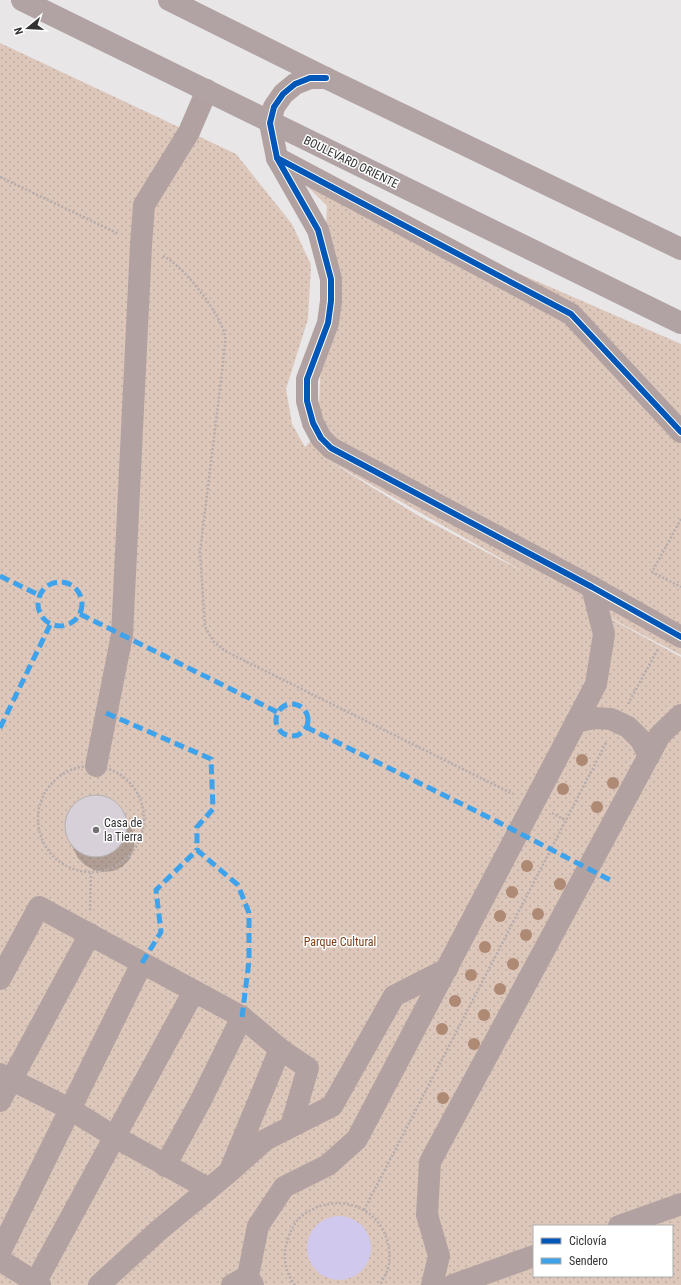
<svg xmlns="http://www.w3.org/2000/svg" width="681" height="1285" viewBox="0 0 681 1285" font-family="'Roboto Condensed',sans-serif">
	<style>
		.grass { fill: url(#grass-dots); fill-rule: evenodd }
		.water { fill: #d0c8ed }
		.shadow { fill: #0003 }
		.building { fill: #d8d0d9; stroke: #b4b3b4 }
		.lines { fill: none; stroke-linecap: round; stroke-linejoin: round }
		.path { stroke: #b5acac; stroke-width: 2.5; stroke-dasharray: 2 2; stroke-linecap: butt }
		.minor { stroke: #b1a2a1; stroke-width: 22 }
		.major { stroke: #b1a2a4; stroke-width: 22 }
		.quiet { stroke: #3ea3eb; stroke-width: 5; stroke-dasharray: 10 5; stroke-linecap: butt }
		.cycleway-casing { stroke: #fff; stroke-width: 8 }
		.cycleway { stroke: #0057b8; stroke-width: 6 }
		.tree { fill: #ae8a74 }
		.poi-dot { fill: #727171; stroke: #fff; stroke-width: 1.5 }
		.labels { text-anchor: middle; stroke-width: 3; stroke-linejoin: round; paint-order: stroke }
		.street-label { font-size: 12px; fill: #333232; stroke: #fff }
		.poi-label { font-size: 12px; fill: #333232; stroke: #fff; text-anchor: start }
		.park-label { font-size: 12px; fill: #7f3e16; stroke: #fff }
	</style>
	<defs>
		<pattern id="grass-dots" width="8" height="8" patternUnits="userSpaceOnUse"><rect width="8" height="8" fill="#ddc6ba"/><path d="M2 2h.1M6 6h.1" fill="none" stroke="#beaba0" stroke-width="1.8" stroke-linecap="round"/></pattern>
	</defs>
	<rect width="100%" height="100%" fill="#e8e6e7"/>
	<path class="grass" d="M0,43L236,154L292,224L311,265L308,319L286,389L292,424L305,447L318,433L327,206L299,178L681,344V655L574,599L681,657V1285H0ZM326,459L519,569L520,570L419,516ZM534,1226H672V1276H534Z"/>
	<circle class="water" cx="339" cy="1248" r="32"/>
	<path class="shadow" d="M91,796L102,797L112,800L120,808L133,831L135,841L133,851L129,860L122,867L113,871L103,872L94,870L85,865L78,858L66,834L65,824L67,814L73,805L81,799Z"/>
	<circle class="building" cx="96" cy="826" r="31"/>
	<g class="lines">
		<g class="path">
			<path d="M0,177L119,234"/>
			<path d="M163,256C183,265 221,314 225,336C226,344 223,355 223,364L200,552L205,627L214,642L225,651L513,794"/>
			<path d="M681,519L652,572L681,587"/>
			<path d="M628,704L658,649"/>
			<circle cx="91" cy="819" r="53"/>
			<path d="M552,813L565,820"/>
			<path d="M90,910L91,873"/>
			<path d="M364,1210L607,741"/>
			<path d="M295,1285C286,1274 282,1256 287,1242C290,1232 294,1222 302,1216C333,1191 380,1204 388,1244C390,1253 390,1263 387,1271C385,1276 382,1281 380,1285"/>
		</g>
		<g class="minor">
			<path d="M326,78H310L295,84L283,94L274,107L270,123L277,158L318,230L331,279V301L328,323L307,379V401L313,423L321,438L331,448L592,587L681,637"/>
			<path d="M277,158L571,314L681,432"/>
			<path d="M576,722L594,718L611,719L628,727L641,740L649,756"/>
			<path d="M96,766L122,635L141,245L144,205L189,132L207,90"/>
			<path d="M0,979L39,907L242,1017L280,1049L308,1068L291,1126"/>
			<path d="M0,1074L70,1109L115,1137L209,1189"/>
			<path d="M0,1101L90,934"/>
			<path d="M165,1166L201,1100L242,1017"/>
			<path d="M231,1168L280,1049"/>
			<path d="M619,1226L681,1204"/>
			<path d="M0,1252L142,963"/>
			<path d="M0,1260L40,1285"/>
			<path d="M34,1285L194,991"/>
			<path d="M99,1285L158,1231L228,1173L265,1140L332,1106L394,996L447,969"/>
			<path d="M232,1285L248,1276"/>
			<path d="M253,1285L248,1276L258,1226L284,1187L328,1165L357,1139L596,684L604,634L592,587"/>
			<path d="M432,1285L439,1256L427,1215L430,1162L660,735L681,715"/>
			<path d="M453,1285L534,1256"/>
		</g>
		<g class="major">
			<path d="M22,0L681,323"/>
			<path d="M169,0L326,78L681,249"/>
		</g>
		<g class="quiet">
			<path d="M0,576L39,595"/>
			<circle cx="60" cy="604" r="22"/>
			<path d="M80,614L277,712"/>
			<circle cx="292" cy="720" r="16"/>
			<path d="M106,713L211,759L213,809L197,827V850"/>
			<path d="M306,727L496,821L614,882"/>
			<path d="M0,728L50,625"/>
			<path d="M142,963L161,932L156,890L197,850L238,885L249,913V961L242,1017"/>
		</g>
		<defs>
			<g id="cycleway">
				<path d="M326,78H310L295,84L283,94L274,107L270,123L277,158L318,230L331,279V301L328,323L307,379V401L313,423L321,438L331,448L592,587L681,637"/>
				<path d="M277,158L571,314L681,432"/>
			</g>
		</defs>
		<use href="#cycleway" class="cycleway-casing"/>
		<use href="#cycleway" class="cycleway"/>
	</g>
	<g class="tree">
		<circle cx="582" cy="760" r="6"/>
		<circle cx="613" cy="783" r="6"/>
		<circle cx="563" cy="789" r="6"/>
		<circle cx="597" cy="807" r="6"/>
		<circle cx="527" cy="866" r="6"/>
		<circle cx="560" cy="884" r="6"/>
		<circle cx="512" cy="892" r="6"/>
		<circle cx="538" cy="914" r="6"/>
		<circle cx="500" cy="916" r="6"/>
		<circle cx="526" cy="935" r="6"/>
		<circle cx="485" cy="947" r="6"/>
		<circle cx="513" cy="964" r="6"/>
		<circle cx="471" cy="975" r="6"/>
		<circle cx="500" cy="989" r="6"/>
		<circle cx="455" cy="1001" r="6"/>
		<circle cx="484" cy="1015" r="6"/>
		<circle cx="442" cy="1029" r="6"/>
		<circle cx="474" cy="1044" r="6"/>
		<circle cx="443" cy="1098" r="6"/>
	</g>
	<circle class="poi-dot" cx="96" cy="830" r="4"/>
	<g class="labels">
		<g class="street-label">
			<text transform="translate(351 162) rotate(26)" y="4">BOULEVARD ORIENTE</text>
		</g>
		<g class="poi-label">
			<text x="104" y="827">Casa de<tspan x="104" dy="14">la Tierra</tspan></text>
		</g>
		<g class="park-label">
			<text x="340" y="946">Parque Cultural</text>
		</g>
	</g>
	<rect x="533" y="1225" width="140" height="52" fill="#ffffff" stroke="#adadad"/>
	<rect x="541" y="1238" width="20" height="6" fill="#0057b8" stroke="#adadad"/>
	<text x="569" y="1245" font-size="12" fill="#333232">Ciclovía</text>
	<rect x="541" y="1258" width="20" height="6" fill="#3ea3eb" stroke="#adadad"/>
	<text x="569" y="1265" font-size="12" fill="#333232">Sendero</text>
	<g transform="translate(28 28) rotate(252)" stroke="#ffffff" stroke-width="3" paint-order="stroke">
	<path d="M0-3L7 15L0 10L-7 15Z" fill="#333232"/>
	<text y="-6" font-size="11" font-weight="bold" text-anchor="middle" fill="#333232">N</text>
	</g>
</svg>
